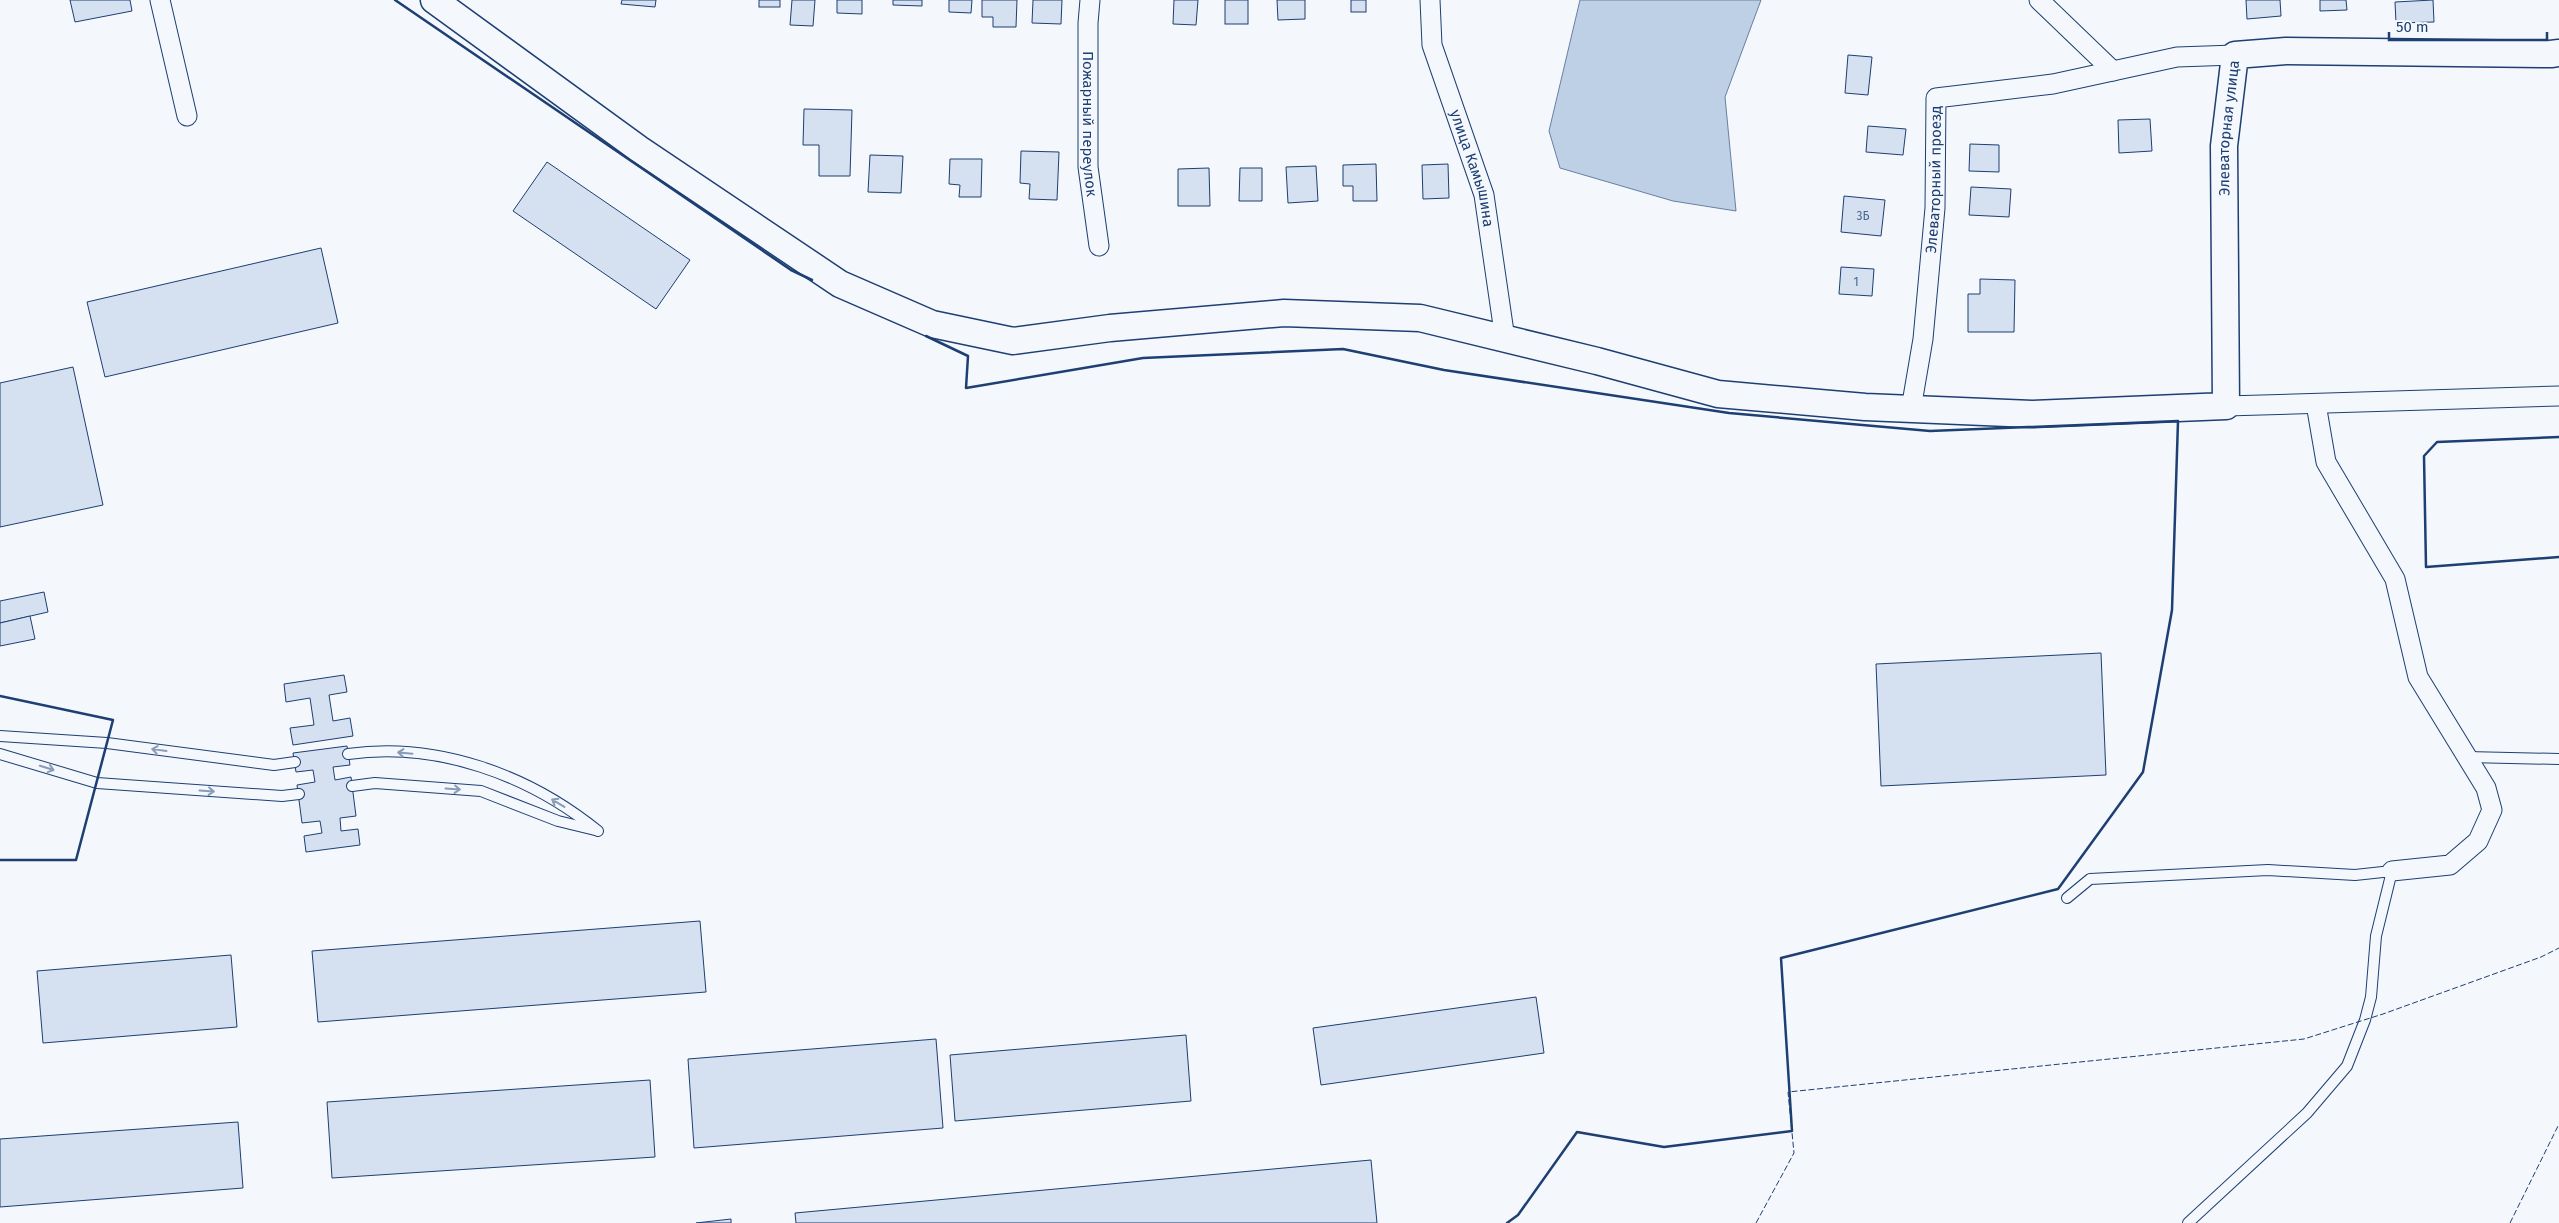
<svg xmlns="http://www.w3.org/2000/svg" width="2559" height="1223" viewBox="0 0 2559 1223" font-family="'Fira Sans',sans-serif">
	<style>
		.water { fill: #bed0e5; stroke: #687fa3 }
		.building { fill: #d5e0f0; stroke: #1d3f73 }
		.lines { fill: none; stroke-linecap: round; stroke-linejoin: round }
		.lane-casing { stroke: #1d3f73; stroke-width: 12 }
		.street-casing { stroke: #1d3f73; stroke-width: 21 }
		.secondary-casing { stroke: #1d3f73; stroke-width: 29 }
		.lane { stroke: #f4f7fb; stroke-width: 10 }
		.street { stroke: #f4f7fb; stroke-width: 19 }
		.secondary { stroke: #f4f7fb; stroke-width: 26 }
		.fence { stroke: #1d3f73; stroke-width: 1; stroke-dasharray: 6 2.5; stroke-linecap: butt }
		.wall { stroke: #1d3f73; stroke-width: 2.5 }
		.oneway { stroke: #889bb7 }
		.labels { text-anchor: middle; stroke-width: 4; stroke-linejoin: round; paint-order: stroke }
		.number-label { font-size: 12px; fill: #4b6792 }
		.street-label { font-size: 15px; fill: #1d3f73; stroke: #f4f7fb }
	</style>
	<rect width="100%" height="100%" fill="#f4f7fb"/>
	<path class="water" d="M1580,0H1761L1725,97L1736,211L1673,201L1560,168L1549,131Z"/>
	<g class="building">
		<path d="M70,0H130L132,11L75,22Z"/>
		<path d="M622,0H656L655,7L621,4Z"/>
		<rect x="759" y="0" width="21" height="7"/>
		<path d="M792,0H815L813,26L790,25Z"/>
		<path d="M837,0H862V14L837,13Z"/>
		<path d="M893,0H922V6L893,5Z"/>
		<path d="M949,0H972L971,13L949,12Z"/>
		<path d="M982,0H1017L1016,27H993V17H982Z"/>
		<path d="M1033,0H1062L1061,24L1032,23Z"/>
		<path d="M1174,0H1198L1196,25L1173,24Z"/>
		<rect x="1225" y="0" width="23" height="24"/>
		<path d="M1277,0H1305V19L1278,20Z"/>
		<rect x="1351" y="0" width="15" height="12"/>
		<path d="M2246,0H2280L2281,16L2247,19Z"/>
		<path d="M2320,0H2346L2347,10L2320,11Z"/>
		<path d="M2433,0L2434,22L2396,23L2395,2Z"/>
		<path d="M1848,55L1872,57L1868,95L1845,93Z"/>
		<path d="M804,109L852,110L850,176H819V145H803Z"/>
		<path d="M2150,119L2152,151L2119,153L2118,120Z"/>
		<path d="M1868,126L1906,129L1903,155L1866,152Z"/>
		<path d="M1970,144L1999,145V172L1969,171Z"/>
		<path d="M1021,151L1059,152L1057,200L1029,199L1030,184L1020,183Z"/>
		<path d="M870,155L903,156L901,193L868,192Z"/>
		<path d="M950,159H982L981,197H959L960,185L949,184Z"/>
		<path d="M547,162L690,260L656,309L513,211Z"/>
		<path d="M1376,164L1377,201H1353V186H1343V165Z"/>
		<path d="M1448,164L1449,198L1423,199L1422,165Z"/>
		<path d="M1316,166L1318,201L1288,203L1286,167Z"/>
		<path d="M1209,168L1210,206H1178V169Z"/>
		<path d="M1240,168H1262V201H1239Z"/>
		<path d="M1971,187L2011,189L2009,217L1969,215Z"/>
		<path d="M1844,196L1885,200L1881,236L1841,232Z"/>
		<path d="M321,248L338,323L105,377L87,302Z"/>
		<path d="M1841,267L1874,269L1872,296L1839,294Z"/>
		<path d="M1980,279L2015,280L2014,332H1968V294H1980Z"/>
		<path d="M73,367L103,505L0,527V383Z"/>
		<path d="M44,592L48,612L0,623V601Z"/>
		<path d="M30,616L35,639L0,646V623Z"/>
		<path d="M2101,653L2106,775L1881,786L1876,664Z"/>
		<path d="M344,675L347,692L329,695L333,721L350,718L353,736L293,745L290,728L314,725L310,698L286,702L284,684Z"/>
		<path d="M347,746L350,765L333,767L335,780L351,777L356,816L340,818L341,831L358,829L360,845L306,852L304,836L322,833L320,821L302,823L297,785L315,782L313,770L296,772L293,753Z"/>
		<path d="M700,921L706,992L318,1022L312,951Z"/>
		<path d="M231,955L237,1027L43,1043L37,971Z"/>
		<path d="M1536,997L1544,1053L1321,1085L1313,1028Z"/>
		<path d="M1186,1035L1191,1101L955,1121L950,1055Z"/>
		<path d="M936,1039L943,1128L694,1148L688,1059Z"/>
		<path d="M650,1080L655,1157L332,1178L327,1102Z"/>
		<path d="M238,1122L243,1188L0,1207V1139Z"/>
		<path d="M1371,1160L1377,1223H796L795,1213Z"/>
		<path d="M731,1219V1223H696Z"/>
	</g>
	<g class="lines">
		<defs>
			<g id="lane">
				<path d="M0,736L107,743L274,765L295,762"/>
				<path d="M0,754L97,783L282,796L299,794"/>
				<path d="M348,754C437,741 529,775 598,831"/>
				<path d="M2467,757L2559,759"/>
				<path d="M352,786L375,783L481,791L558,821L595,830"/>
				<path d="M2067,898L2090,879L2268,870L2355,875L2392,871L2376,936L2371,997L2365,1020L2347,1066L2307,1113L2188,1223"/>
			</g>
			<g id="street">
				<path d="M160,0L187,116"/>
				<path id="s1" d="M1090,0L1088,23V167L1099,246"/>
				<path id="s2" d="M1430,0L1432,45L1484,195L1505,339"/>
				<path d="M2039,0L2113,71"/>
				<path d="M2316,404L2326,462L2395,579L2418,677L2486,788L2492,810L2478,841L2450,865L2392,871"/>
				<path d="M2226,406L2559,396"/>
				<path id="s3" d="M1911,409L1923,339L1935,208L1936,98L2053,84L2177,57L2235,55"/>
			</g>
			<g id="secondary">
				<path id="s4" d="M434,0L639,149L840,284L932,324L1013,341L1110,328L1284,313L1420,318L1597,361L1718,394L1865,407L2032,414L2226,406L2224,146L2235,55L2286,51L2551,54L2559,53"/>
			</g>
		</defs>
		<use href="#lane" class="lane-casing"/>
		<use href="#street" class="street-casing"/>
		<use href="#secondary" class="secondary-casing"/>
		<use href="#lane" class="lane"/>
		<use href="#street" class="street"/>
		<use href="#secondary" class="secondary"/>
		<g class="fence">
			<path d="M1756,1223L1794,1153L1788,1092L2304,1039L2383,1014L2541,957L2559,948"/>
			<path d="M2510,1223L2559,1124"/>
		</g>
		<g class="wall">
			<path d="M395,0L791,270L812,280"/>
			<path d="M926,336L968,356L966,388L1143,358L1343,349L1444,370L1729,413L1930,431L2178,421L2172,610L2143,772L2058,889L1781,958L1792,1131L1664,1147L1577,1132L1518,1215L1507,1223"/>
			<path d="M2559,437L2437,442L2424,456L2426,567L2559,557"/>
			<path d="M0,696L113,720L76,860H0"/>
		</g>
	</g>
	<defs><path id="oneway-shaft" d="M-6 0H5M1.5-3L5.5 0L1.5 3" fill="none" stroke-width="1.6" stroke-linecap="round" stroke-linejoin="round" transform="scale(1.25)"/></defs>
	<g class="oneway">
		<use href="#oneway-shaft" transform="translate(159 750) rotate(-172)"/>
		<use href="#oneway-shaft" transform="translate(405 753) rotate(-175)"/>
		<use href="#oneway-shaft" transform="translate(47 768) rotate(17)"/>
		<use href="#oneway-shaft" transform="translate(453 789) rotate(4)"/>
		<use href="#oneway-shaft" transform="translate(207 791) rotate(4)"/>
		<use href="#oneway-shaft" transform="translate(558 803) rotate(-149)"/>
	</g>
	<g class="labels">
		<g class="number-label">
			<text x="1863" y="220">3Б</text>
			<text x="1856" y="286">1</text>
		</g>
		<g class="street-label">
			<text dy="5" stroke="none"><textPath href="#s1" startOffset="124">Пожарный переулок</textPath></text>
			<text dy="5" stroke="none"><textPath href="#s4" startOffset="2182">Элеваторная улица</textPath></text>
			<text dy="5" stroke="none"><textPath href="#s2" startOffset="175">улица Камышина</textPath></text>
			<text dy="5" stroke="none"><textPath href="#s3" startOffset="231">Элеваторный проезд</textPath></text>
		</g>
	</g>
	<path d="M2389 32v8h158v-8" fill="none" stroke="#1d3f73" stroke-width="2.5"/>
	<text x="2396" y="32" font-size="15" fill="#1d3f73" stroke="#f4f7fb" stroke-width="4" paint-order="stroke">50 m</text>
</svg>
